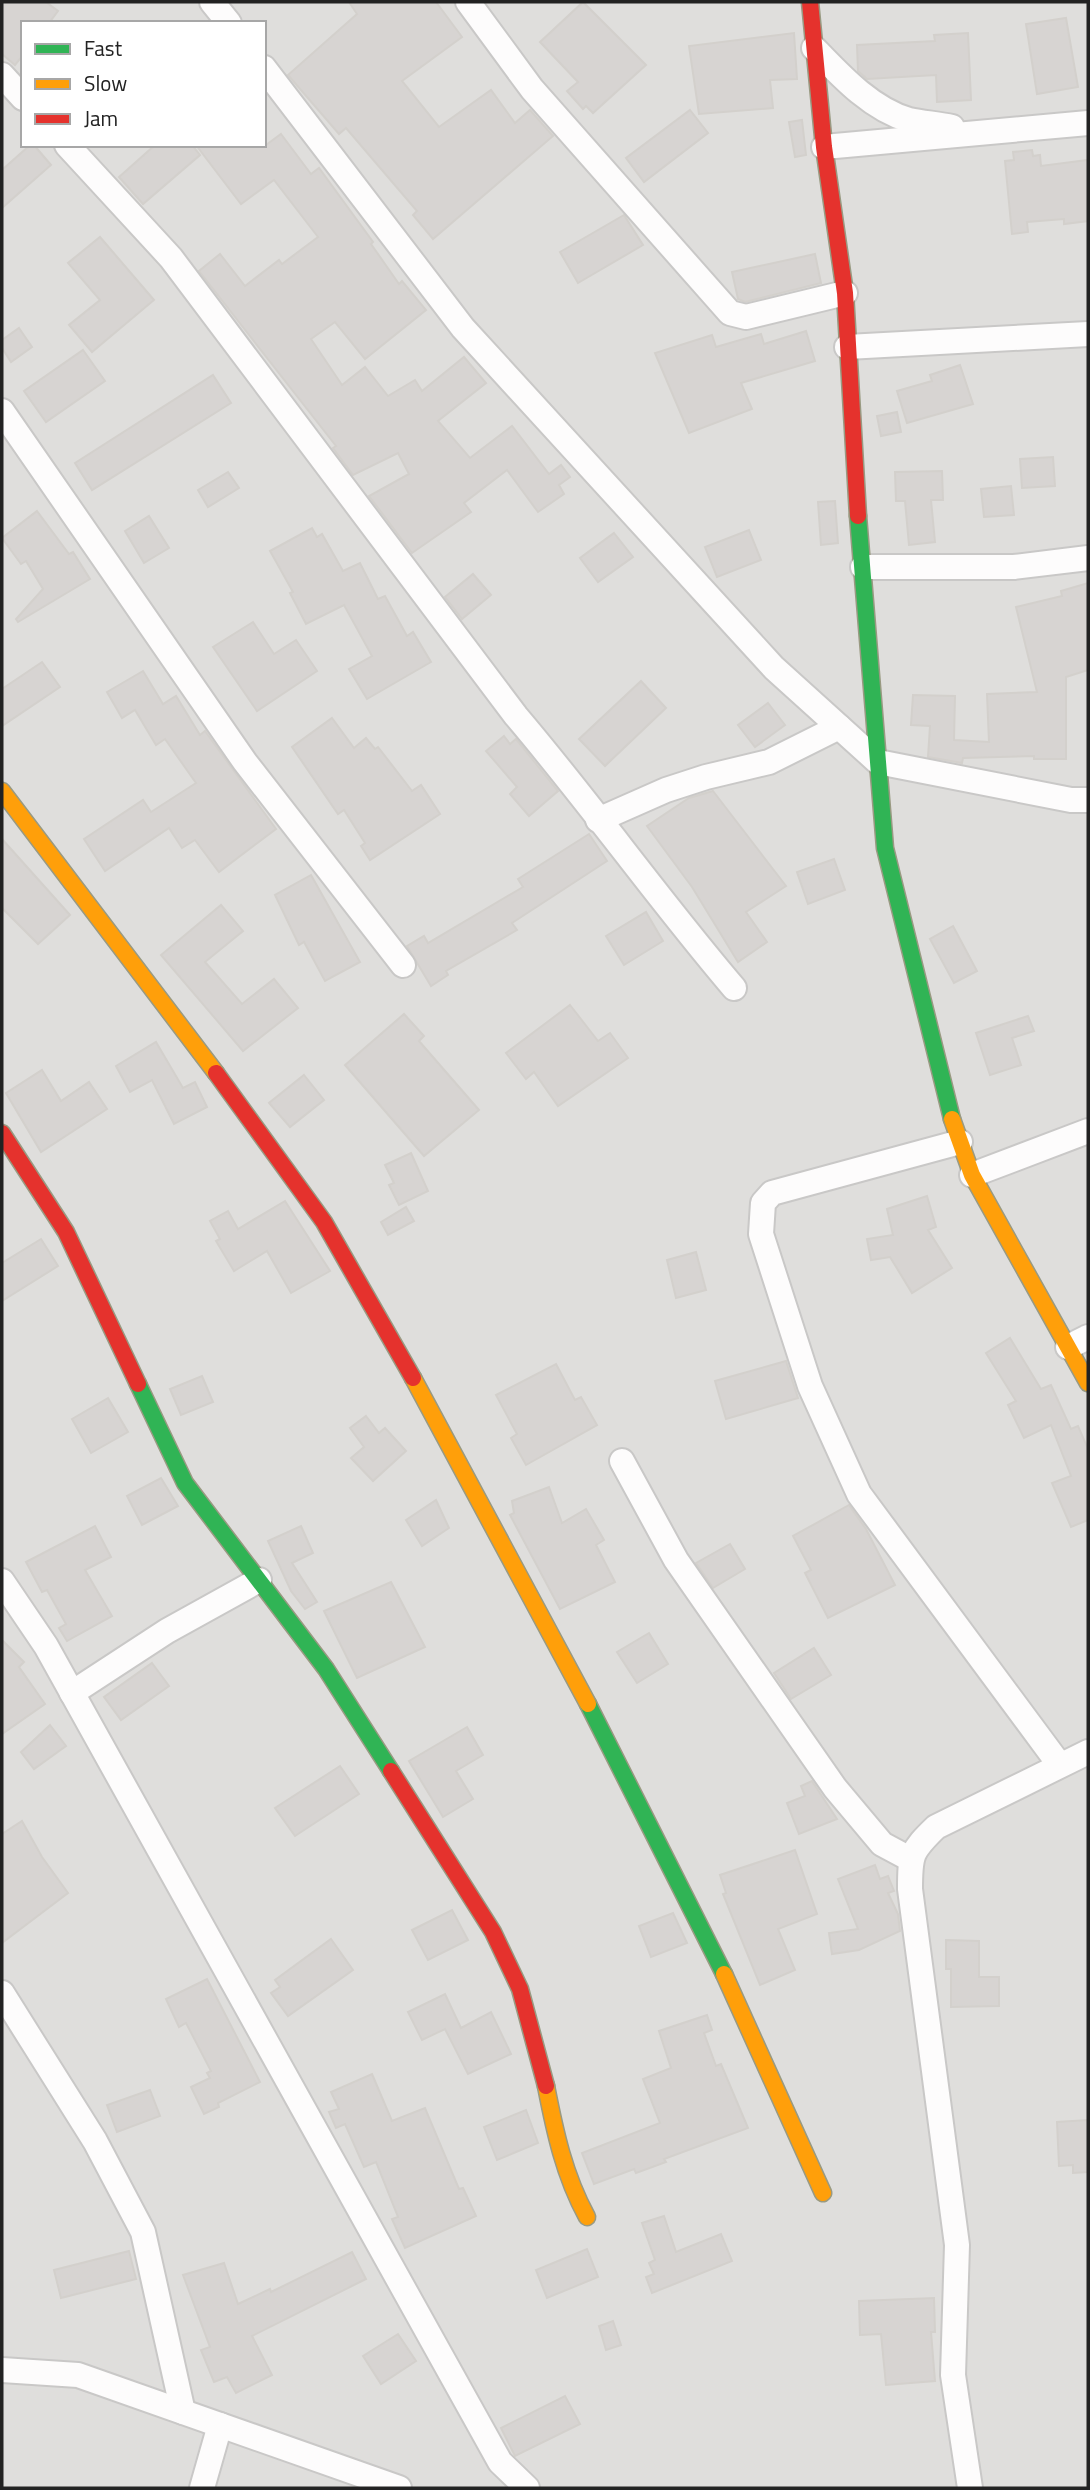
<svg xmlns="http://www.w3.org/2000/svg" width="1090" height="2490" viewBox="0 0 1090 2490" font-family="'Titillium Web',sans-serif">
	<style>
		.residential { fill: #dfdedc; fill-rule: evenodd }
		.building { fill: #d7d4d2; stroke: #d3d0cc; stroke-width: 2 }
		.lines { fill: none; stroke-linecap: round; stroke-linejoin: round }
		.street-casing { stroke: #c9c8c7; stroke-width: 28 }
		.fast-casing { stroke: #999a82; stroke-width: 19 }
		.slow-casing { stroke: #999a82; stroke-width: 19 }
		.jam-casing { stroke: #999a82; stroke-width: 19 }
		.street { stroke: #fdfcfc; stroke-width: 24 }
		.fast { stroke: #30b455; stroke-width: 16 }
		.slow { stroke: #ff9f0a; stroke-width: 16 }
		.jam { stroke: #e5322d; stroke-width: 16 }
	</style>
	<rect width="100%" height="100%" fill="#f0eeeb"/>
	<path class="residential" d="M2,2H1088V2488H2ZM23,23H264V145H23Z"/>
	<g class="building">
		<path d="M2,2H46L58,11L49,23H23V55L15,65L2,54Z"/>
		<path d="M349,2H436L462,37L402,81L439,127L491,90L515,123L530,110L553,136L433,239L413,215L417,211L346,128L339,134L288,75L357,14Z"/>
		<path d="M583,2L646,65L593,113L586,106L583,109L567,91L578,82L540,42Z"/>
		<path d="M1066,18L1078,87L1037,94L1026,24Z"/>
		<path d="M794,33L797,79L770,80L773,108L699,114L689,46Z"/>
		<path d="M968,33L971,100L937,102L936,75L867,79L858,71L857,45L935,41L934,35Z"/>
		<path d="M690,110L708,133L644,182L626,158Z"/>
		<path d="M802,120L806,155L795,157L789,122Z"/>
		<path d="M281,134L311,174L319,168L373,242L371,244L399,284L402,281L426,310L365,359L335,322L311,339L342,385L365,367L388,396L415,380L422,391L464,357L486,383L438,421L470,458L512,426L549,474L561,465L570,477L559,485L564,494L538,512L507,470L464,503L471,512L412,553L369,496L409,474L398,453L353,475L333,448L336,446L199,271L220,254L245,286L279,260L282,264L318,237L274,180L241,204L196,145H266Z"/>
		<path d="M30,145H34L51,165L2,208V170Z"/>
		<path d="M155,145H192L200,155L143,204L119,177Z"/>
		<path d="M1032,150L1033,156L1040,155L1041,166L1088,160V221L1064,224V219L1027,222L1028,232L1012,234L1005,161L1014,160L1013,152Z"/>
		<path d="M624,215L643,245L578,283L560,252Z"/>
		<path d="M100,237L154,300L92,352L69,325L100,300L68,263Z"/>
		<path d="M815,254L821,283L745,302L738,299L732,272Z"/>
		<path d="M19,328L32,347L11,362L2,348V340Z"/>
		<path d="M806,331L815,361L741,383L752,409L689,433L655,353L712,335L716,347L761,334L764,344Z"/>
		<path d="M83,350L105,381L46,422L24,391Z"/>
		<path d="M960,365L973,404L907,423L897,391L932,381L930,375Z"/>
		<path d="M213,375L231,403L92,490L75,463Z"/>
		<path d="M897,412L901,432L881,436L877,416Z"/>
		<path d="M1053,457L1055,486L1022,488L1020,459Z"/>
		<path d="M942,471L943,500H931L935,542L909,545L905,501H896L895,472Z"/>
		<path d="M228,472L239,488L208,507L198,490Z"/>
		<path d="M1011,486L1014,515L984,517L981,489Z"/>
		<path d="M835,501L838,543L821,545L818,502Z"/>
		<path d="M37,511L69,554L73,552L90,579L18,622L16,619L43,589L26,561L21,564L2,538Z"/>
		<path d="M149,516L169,548L144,563L125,531Z"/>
		<path d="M312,528L317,537L322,534L343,571L360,563L378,599L385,596L407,636L413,632L431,662L367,699L349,669L372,656L344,605L306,624L290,593L293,592L270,551Z"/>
		<path d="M749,530L761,560L717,577L705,547Z"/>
		<path d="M614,533L633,557L598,582L580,558Z"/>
		<path d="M473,574L491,595L462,619L445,597Z"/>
		<path d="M1088,583V670L1066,677V759H1034V756L963,758L962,763L928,757L930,726L911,725L913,695L955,696L954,740L989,742L987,694L1037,692L1016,607L1062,596L1061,591Z"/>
		<path d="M253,622L274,654L296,640L317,671L257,711L213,647Z"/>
		<path d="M42,662L60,687L2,726V689Z"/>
		<path d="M143,671L163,704L176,696L200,735L205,731L276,829L219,872L195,840L182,848L169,828L105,871L84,839L143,800L151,812L196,783L165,739L156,745L135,710L122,718L107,692Z"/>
		<path d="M641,681L666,708L605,766L579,739Z"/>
		<path d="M768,703L785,725L755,747L738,725Z"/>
		<path d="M332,718L354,748L366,738L375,749L378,747L412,791L421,785L440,814L370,860L361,846L365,843L344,810L338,814L292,747Z"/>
		<path d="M504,736L510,744L516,739L558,791L529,816L510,794L517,787L486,751Z"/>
		<path d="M713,791L786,886L746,912L767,942L738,962L692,887L647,826L689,798Z"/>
		<path d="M589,834L607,861L512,923L517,930L446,971L448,975L431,986L407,946L424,936L428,943L523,887L518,879Z"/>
		<path d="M2,839L70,915L38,944L2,908Z"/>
		<path d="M834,859L845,890L808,904L797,872Z"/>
		<path d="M311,875L360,962L325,981L304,942L299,945L275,895Z"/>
		<path d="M221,905L243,931L205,962L242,1004L274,979L298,1008L243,1051L161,955Z"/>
		<path d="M646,912L663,941L624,965L606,936Z"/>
		<path d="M953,926L977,971L954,983L930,939Z"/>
		<path d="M570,1005L598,1041L610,1033L628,1058L558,1106L534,1072L526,1079L506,1053Z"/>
		<path d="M404,1014L424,1036L419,1041L479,1110L424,1156L345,1065Z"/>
		<path d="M1028,1016L1034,1031L1012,1038L1021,1065L990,1075L976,1033Z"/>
		<path d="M156,1042L183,1088L195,1082L207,1107L174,1124L152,1080L130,1092L116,1066Z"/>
		<path d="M42,1070L61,1101L89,1082L107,1109L41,1152L6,1093Z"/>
		<path d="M304,1075L324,1100L290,1127L269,1103Z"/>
		<path d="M411,1153L428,1191L399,1205L389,1185L394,1183L385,1165Z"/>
		<path d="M927,1196L936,1227L928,1230L952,1268L912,1293L890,1257L871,1260L867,1239L893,1235L887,1209Z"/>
		<path d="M285,1201L330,1271L291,1293L267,1251L234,1271L216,1241L220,1239L210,1221L228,1211L238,1229Z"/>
		<path d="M406,1207L414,1221L388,1235L381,1222Z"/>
		<path d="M41,1239L58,1266L2,1301V1263Z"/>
		<path d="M696,1252L706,1290L676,1298L667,1260Z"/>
		<path d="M1010,1338L1041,1389L1051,1385L1071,1429L1078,1426L1088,1449V1520L1071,1527L1052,1483L1071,1476L1051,1425L1024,1438L1008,1405L1016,1401L986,1353Z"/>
		<path d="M786,1361L798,1398L726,1419L715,1381Z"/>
		<path d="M556,1364L575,1400L581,1397L597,1425L526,1465L511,1438L517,1434L496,1395Z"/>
		<path d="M202,1376L213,1402L181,1415L170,1389Z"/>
		<path d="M108,1398L128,1432L91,1453L72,1419Z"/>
		<path d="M366,1416L379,1433L385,1428L406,1451L373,1481L351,1458L364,1447L350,1428Z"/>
		<path d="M161,1478L178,1506L142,1525L127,1496Z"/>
		<path d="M549,1487L562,1523L586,1509L604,1540L596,1545L615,1582L560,1609L510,1515L514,1513L512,1501Z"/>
		<path d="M436,1500L449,1528L422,1546L406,1520Z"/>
		<path d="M849,1505L866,1529L895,1585L828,1618L805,1573L811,1570L793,1536Z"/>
		<path d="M95,1526L111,1557L85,1570L112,1616L67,1641L59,1628L66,1624L47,1590L42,1592L26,1562Z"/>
		<path d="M301,1526L313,1553L292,1563L317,1602L305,1609L291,1591L268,1541Z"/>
		<path d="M730,1544L745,1569L713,1588L696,1563Z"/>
		<path d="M391,1582L425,1647L357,1678L324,1611Z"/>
		<path d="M649,1633L668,1664L637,1683L617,1652Z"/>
		<path d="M2,1640L24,1662L19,1667L45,1704L2,1734Z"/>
		<path d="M814,1648L831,1675L791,1699L774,1673Z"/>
		<path d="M152,1663L169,1686L121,1720L104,1697Z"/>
		<path d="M50,1725L66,1746L34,1769L21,1752Z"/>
		<path d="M467,1727L483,1755L456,1771L473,1799L443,1817L409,1761Z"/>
		<path d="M340,1766L359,1794L295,1836L275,1808Z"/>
		<path d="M812,1781L837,1819L799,1834L787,1803L805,1796L801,1786Z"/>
		<path d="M22,1821L42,1857L68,1893L2,1943V1834Z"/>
		<path d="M795,1850L817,1914L778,1929L795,1970L760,1985L723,1894L726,1893L720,1875Z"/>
		<path d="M875,1865L880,1879L888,1876L894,1891L888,1893L898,1914L900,1931L859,1950L832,1954L829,1933L858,1929L838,1879Z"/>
		<path d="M452,1910L468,1940L428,1960L412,1930Z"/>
		<path d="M673,1913L687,1943L651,1957L639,1926Z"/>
		<path d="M331,1939L353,1970L288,2016L271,1993L280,1987L275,1980Z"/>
		<path d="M946,1940L979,1941V1977H999V2006L951,2007V1969H946Z"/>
		<path d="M207,1979L260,2082L218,2103L219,2107L204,2114L191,2087L210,2078L207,2073L211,2071L186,2023L179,2027L166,1999Z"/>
		<path d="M445,1994L461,2028L491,2012L511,2054L468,2074L445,2029L422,2040L408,2012Z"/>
		<path d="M707,2015L712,2030L704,2033L716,2066L721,2064L748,2128L664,2159L666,2162L636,2173L634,2169L594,2184L582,2153L660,2123L643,2079L671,2068L659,2031Z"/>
		<path d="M372,2074L392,2121L425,2108L459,2189L463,2188L476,2216L405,2248L392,2219L398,2217L376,2162L364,2167L345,2124L336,2128L329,2112L339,2109L331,2092Z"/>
		<path d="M150,2090L160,2116L117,2132L107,2105Z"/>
		<path d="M526,2110L538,2143L497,2160L484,2127Z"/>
		<path d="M1088,2120V2172L1073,2173V2165L1059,2166L1057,2122Z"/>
		<path d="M664,2216L676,2252L721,2234L732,2261L652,2293L646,2277L654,2274L649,2263L655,2260L642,2223Z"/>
		<path d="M587,2249L598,2277L547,2298L536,2270Z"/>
		<path d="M129,2251L136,2279L61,2298L54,2270Z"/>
		<path d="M352,2252L366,2279L252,2336L272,2375L236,2393L227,2377L214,2382L201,2350L210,2347L183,2275L224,2263L238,2304L270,2289L271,2292Z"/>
		<path d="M934,2298L935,2332H931L935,2381L886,2385L881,2334L860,2335L859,2301Z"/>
		<path d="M613,2321L621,2345L606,2350L599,2326Z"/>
		<path d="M398,2334L416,2361L381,2384L363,2356Z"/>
		<path d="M565,2396L580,2424L515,2456L501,2428Z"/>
	</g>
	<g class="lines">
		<defs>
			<g id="street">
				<path d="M212,2L229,23"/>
				<path d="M468,2L532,89L730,313L746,317L845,293"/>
				<path d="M814,48C840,75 871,109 909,120C923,123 938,124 952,127"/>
				<path d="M264,68L463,328L774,668L878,762L1071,800H1088"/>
				<path d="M2,75L23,98"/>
				<path d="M67,145L171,258L516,716C591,804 658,899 734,988"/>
				<path d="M824,147L1088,123"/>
				<path d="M847,347L1088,334"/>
				<path d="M2,411L245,762L403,965"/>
				<path d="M863,567H1014L1088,558"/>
				<path d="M598,820L666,790L706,777L769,762L839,727"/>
				<path d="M960,1142L772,1193L763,1203L761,1234L810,1386L859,1494L1059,1764"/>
				<path d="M972,1175L1088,1131"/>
				<path d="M1068,1347L1088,1337"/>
				<path d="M622,1461L676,1560L835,1788L882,1844L910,1859"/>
				<path d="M2,1581L46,1646L500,2462L527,2488"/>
				<path d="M72,1693L167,1631L259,1580"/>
				<path d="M2,1993L95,2141L143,2232L183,2412"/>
				<path d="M2,2370L78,2375L399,2488"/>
				<path d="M202,2488L220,2425"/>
				<path d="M970,2488L953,2375L957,2245L910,1889C910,1855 911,1851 936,1827L1088,1752"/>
			</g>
			<g id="fast">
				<path d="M858,516L885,848L952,1119"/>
				<path d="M138,1384L185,1483L326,1669L391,1771"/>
				<path d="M588,1704L724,1974"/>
			</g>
			<g id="slow">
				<path d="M2,791L216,1073"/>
				<path d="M952,1119L972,1175L1088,1383"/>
				<path d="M413,1378L588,1704"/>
				<path d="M724,1974L823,2193"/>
				<path d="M546,2086C555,2132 564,2175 587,2217"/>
			</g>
			<g id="jam">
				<path d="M810,2L824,147L845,293L858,516"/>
				<path d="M216,1073L324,1222L413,1378"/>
				<path d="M2,1133L66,1232L138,1384"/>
				<path d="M391,1771L493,1932L520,1989L546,2086"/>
			</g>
		</defs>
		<use href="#street" class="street-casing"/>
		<use href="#fast" class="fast-casing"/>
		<use href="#slow" class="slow-casing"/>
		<use href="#jam" class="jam-casing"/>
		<use href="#street" class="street"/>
		<use href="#fast" class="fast"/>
		<use href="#slow" class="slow"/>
		<use href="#jam" class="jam"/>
	</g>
	<rect width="1090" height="2490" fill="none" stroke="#222222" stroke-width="7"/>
	<rect x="21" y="21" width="245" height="126" fill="#ffffff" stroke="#a7a7a7" stroke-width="2"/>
	<rect x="35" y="44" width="35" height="10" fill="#30b455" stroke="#a7a7a7" stroke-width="2"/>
	<text x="84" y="56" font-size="21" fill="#222222">Fast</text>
	<rect x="35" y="79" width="35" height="10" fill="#ff9f0a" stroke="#a7a7a7" stroke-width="2"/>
	<text x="84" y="91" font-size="21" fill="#222222">Slow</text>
	<rect x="35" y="114" width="35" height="10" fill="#e5322d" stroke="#a7a7a7" stroke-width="2"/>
	<text x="84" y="126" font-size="21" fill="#222222">Jam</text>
</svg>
